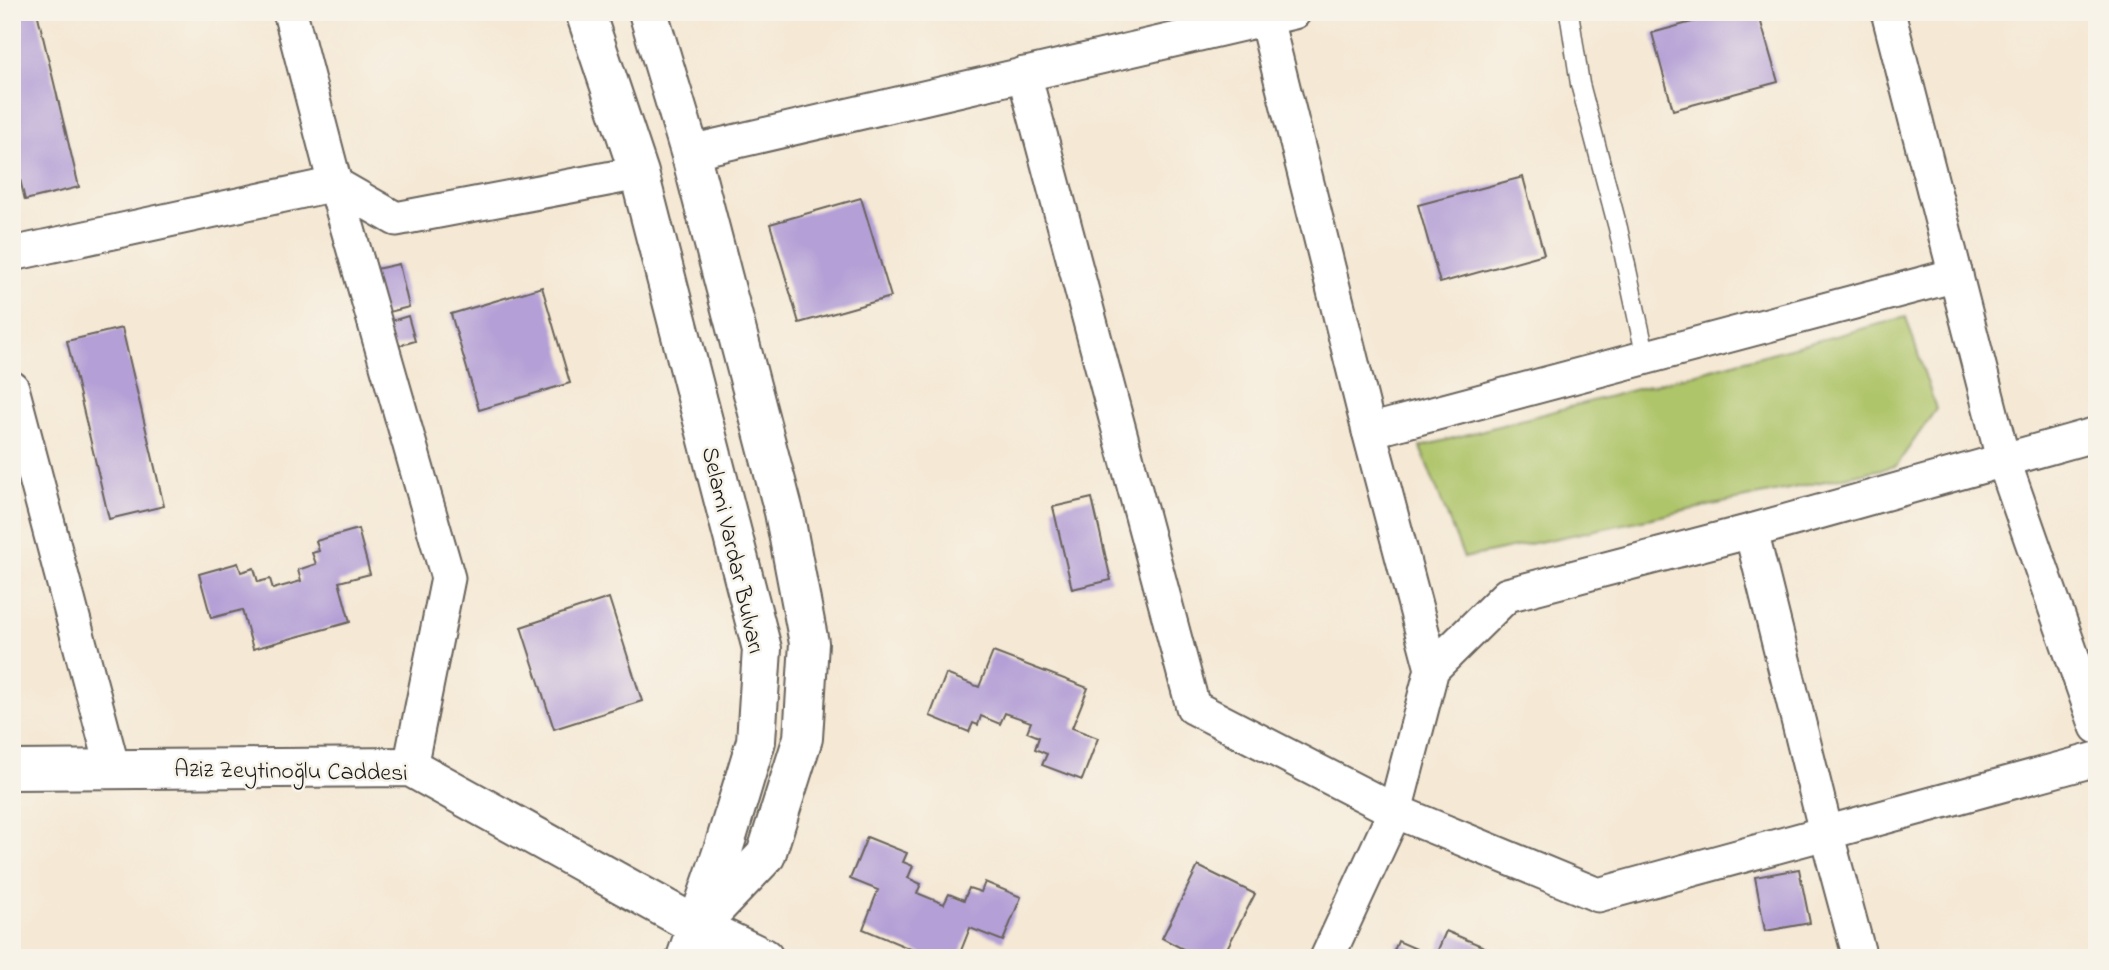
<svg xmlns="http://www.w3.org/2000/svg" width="2109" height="970" viewBox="0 0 2109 970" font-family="'Indie Flower',sans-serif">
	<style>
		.green { fill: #afc56a; stroke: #667043; stroke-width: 2 }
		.building { fill: #b49fd6 }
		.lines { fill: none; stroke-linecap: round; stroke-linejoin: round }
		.lane-casing { stroke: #68635c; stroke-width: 21 }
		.street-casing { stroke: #68635c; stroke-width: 37 }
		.secondary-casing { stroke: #68635c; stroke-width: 42 }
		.lane { stroke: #fff; stroke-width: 18 }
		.street { stroke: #fff; stroke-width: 33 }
		.secondary { stroke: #fff; stroke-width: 38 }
		.labels { text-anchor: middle; stroke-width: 5; stroke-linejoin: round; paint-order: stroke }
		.street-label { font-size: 24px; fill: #1c1c1c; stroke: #f7f3e8 }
	</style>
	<rect width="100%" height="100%" fill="#f7f3e8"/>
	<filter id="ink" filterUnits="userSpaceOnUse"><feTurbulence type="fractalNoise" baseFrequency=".0143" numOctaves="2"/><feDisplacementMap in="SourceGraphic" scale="14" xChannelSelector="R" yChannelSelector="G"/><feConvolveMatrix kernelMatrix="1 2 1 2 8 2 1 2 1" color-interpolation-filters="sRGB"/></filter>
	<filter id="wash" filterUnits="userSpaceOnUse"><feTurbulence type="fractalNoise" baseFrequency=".00686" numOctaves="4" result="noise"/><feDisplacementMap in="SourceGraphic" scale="28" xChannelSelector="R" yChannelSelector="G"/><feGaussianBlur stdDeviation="1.57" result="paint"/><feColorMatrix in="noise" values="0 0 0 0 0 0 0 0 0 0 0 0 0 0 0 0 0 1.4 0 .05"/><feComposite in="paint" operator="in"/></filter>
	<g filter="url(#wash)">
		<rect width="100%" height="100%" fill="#f5e8d4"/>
		<path class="green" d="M1906,317L1936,409L1896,466L1464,558L1420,447Z"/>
		<g id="blocks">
			<g class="building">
				<path d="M16,12H37L79,187L25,200L12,146V13Z"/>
				<path d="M1728,12H1758L1778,82L1673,110L1652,33Z"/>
				<path d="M1523,177L1544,254L1440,283L1418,205Z"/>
				<path d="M861,198L891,297L799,323L770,224Z"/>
				<path d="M399,264L409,307L377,315L367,271Z"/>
				<path d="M542,287L570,383L479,410L451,314Z"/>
				<path d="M408,316L415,341L385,350L378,325Z"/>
				<path d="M122,328L164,506L109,519L67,341Z"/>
				<path d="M1092,498L1111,580L1072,589L1053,507Z"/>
				<path d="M358,529L370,574L339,582L350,622L253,649L242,610L211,618L199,574L238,563L241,572L254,568L258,582L270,579L273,589L301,581L298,570L316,564L312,553L319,551L316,541Z"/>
				<path d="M609,598L642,701L554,729L521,627Z"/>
				<path d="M993,652L1088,688L1072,728L1098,738L1082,780L1042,765L1047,754L1035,749L1039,737L1027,732L1031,722L1005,713L1000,724L981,716L978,725L973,723L969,732L930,716L946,674L979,687Z"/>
				<path d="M867,837L907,853L903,862L913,866L908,878L921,884L917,893L944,904L949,894L964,900L969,888L981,892L985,882L1021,897L1003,941L970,928L958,958H932L863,929L878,890L850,879Z"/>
				<path d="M1198,866L1255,894L1222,958H1200L1162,938Z"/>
				<path d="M1799,869L1810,923L1765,931L1755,877Z"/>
				<path d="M1446,931L1489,949L1485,958H1391L1398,941L1435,957Z"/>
			</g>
		</g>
	</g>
	<g filter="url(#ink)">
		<use href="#blocks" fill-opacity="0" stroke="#68635c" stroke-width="2"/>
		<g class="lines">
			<defs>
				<path id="lane" d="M1569,12L1580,84L1618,228L1646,358"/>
				<g id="street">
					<path d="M290,12L335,184L448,578L410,767"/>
					<path d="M1888,12L2003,459L2097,727"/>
					<path d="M1266,19L1369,431L1432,669"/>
					<path d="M1024,74L1193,707L1395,811L1598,895L2097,759"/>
					<path d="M690,152L1294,12"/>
					<path d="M12,254L335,184L396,219L639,173"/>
					<path d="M12,388L113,769"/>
					<path d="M1369,431L1956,275"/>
					<path d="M1751,531L1826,832L1860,958"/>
					<path d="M1327,958L1395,811L1432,669L1507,595L1751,531L2097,434"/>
				</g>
				<g id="secondary">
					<path d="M585,12L639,173L762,649L756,741L724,847L686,958"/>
					<path d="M648,12L690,152L784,512L809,643L803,738L766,855L704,920"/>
					<path d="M12,770L410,767L697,926L764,958"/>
				</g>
			</defs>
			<use href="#lane" class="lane-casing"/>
			<use href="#street" class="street-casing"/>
			<use href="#secondary" class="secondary-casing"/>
			<use href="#lane" class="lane"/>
			<use href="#street" class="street"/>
			<use href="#secondary" class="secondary"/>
		</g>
	</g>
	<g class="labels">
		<g class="street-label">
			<text transform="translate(734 550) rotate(77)" y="8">Selami Vardar Bulvarı</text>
			<text transform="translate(291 770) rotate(1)" y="8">Aziz Zeytinoğlu Caddesi</text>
		</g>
	</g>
	<rect width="2109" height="970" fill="none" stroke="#f7f3e8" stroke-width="42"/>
</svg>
